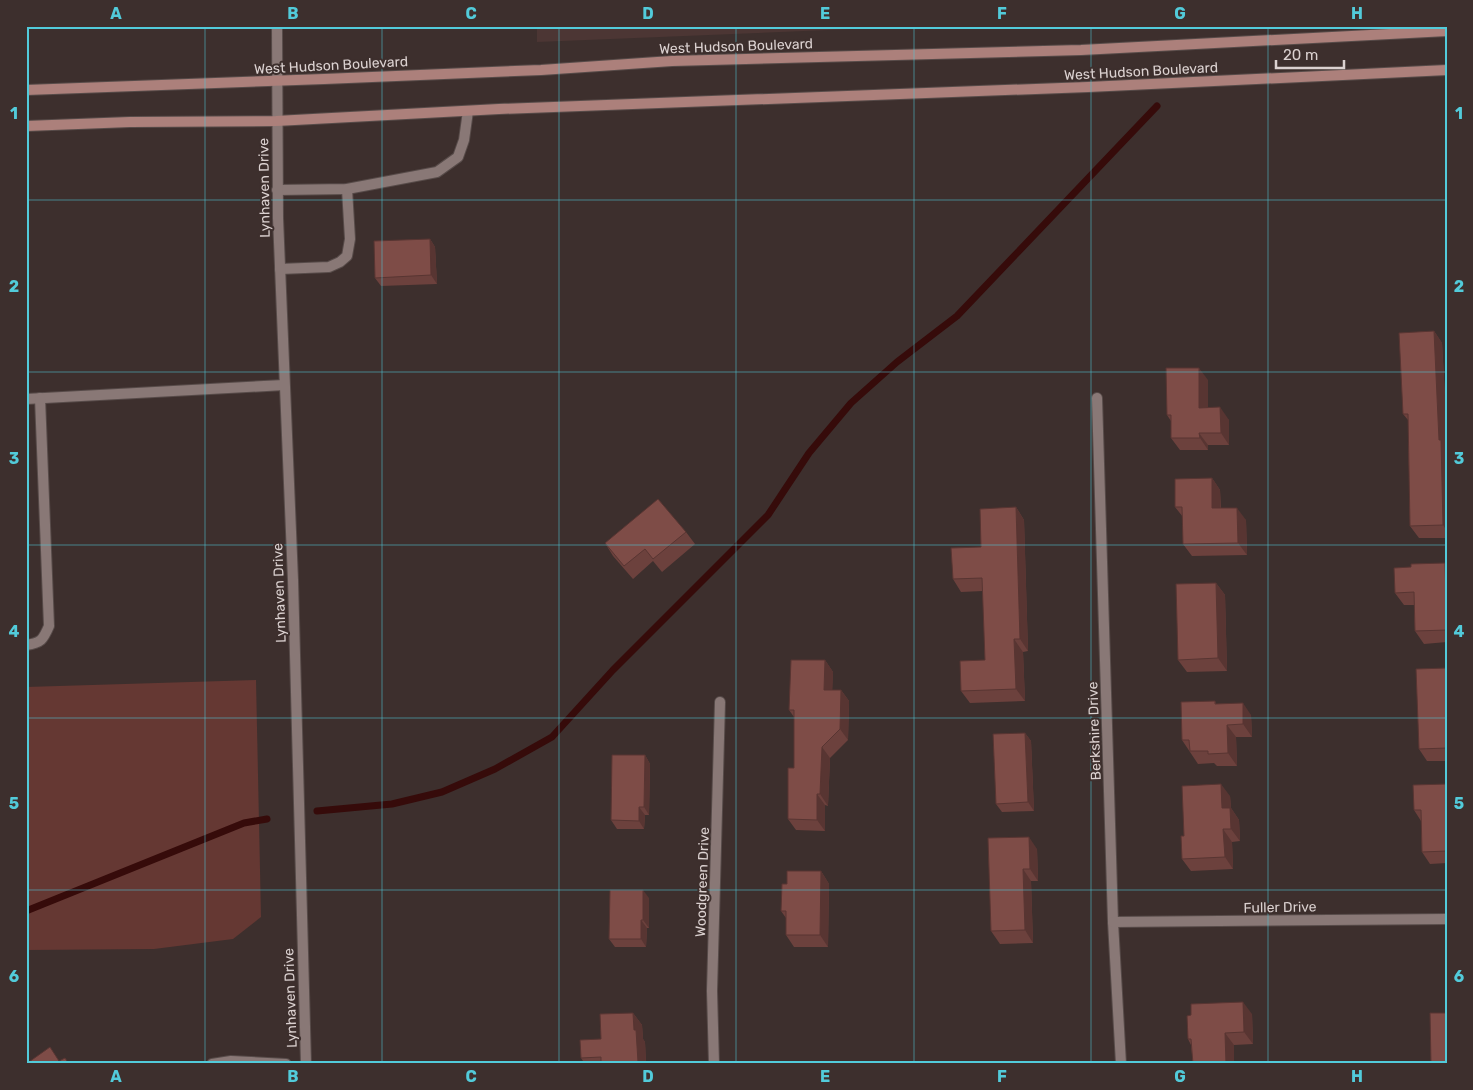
<svg xmlns="http://www.w3.org/2000/svg" width="1473" height="1090" viewBox="0 0 1473 1090" font-family="Rubik,sans-serif">
	<style>
		.built { fill: #4c3634 }
		.green { fill: #653833 }
		.lines { fill: none; stroke-linecap: round; stroke-linejoin: round }
		.stream { stroke: #360b0a; stroke-width: 7 }
		.service-casing { stroke: #574b49; stroke-width: 12 }
		.minor-casing { stroke: #574b49; stroke-width: 12 }
		.secondary-casing { stroke: #574b49; stroke-width: 12 }
		.service { stroke: #897876; stroke-width: 10 }
		.minor { stroke: #897876; stroke-width: 10 }
		.secondary { stroke: #ac807b; stroke-width: 10 }
		.wall { fill: #6c413d }
		.shaded-wall { fill: #583532 }
		.building { fill: #7e4c47; stroke: #583532 }
		.grid { fill: none; stroke: #52cbda; stroke-width: 1; stroke-opacity: 0.55 }
		.labels { text-anchor: middle; stroke-width: 4; stroke-linejoin: round; paint-order: stroke }
		.street-label { font-size: 14px; fill: #dbd1d0; stroke: #3d2f2d }
		.neatline { fill: none; stroke: #52cbda; stroke-width: 2 }
		.grid-label { font-size: 16px; text-anchor: middle; font-weight: bold; fill: #52cbda }
	</style>
	<rect width="100%" height="100%" fill="#3d2f2d"/>
	<path class="built" d="M537,26H925L537,42Z"/>
	<path class="green" d="M256,680L261,917L233,939L154,949L26,950V687Z"/>
	<g class="lines">
		<g class="stream">
			<path d="M317,811L392,804L442,792L495,769L552,737L613,670L768,515L809,453L851,403L897,362L957,316L1157,106"/>
			<path d="M26,911L244,823L267,819"/>
		</g>
		<defs>
			<g id="service">
				<path d="M277,190L347,189L437,172L458,157L464,140L468,111"/>
				<path d="M280,269L329,267L340,262L347,256L350,239L347,189"/>
				<path d="M26,399L284,385"/>
				<path d="M26,645C41,643 43,640 49,626L40,398"/>
			</g>
			<g id="minor">
				<path d="M277,26L278,218L293,580L306,1064"/>
				<path d="M1097,398L1113,922L1121,1064"/>
				<path d="M1113,922L1447,919"/>
				<path d="M212,1064L231,1061L286,1064"/>
				<path d="M714,1064L712,991L720,702"/>
			</g>
			<g id="secondary">
				<path d="M26,90L324,79L541,70L672,61L1081,50L1447,31"/>
				<path d="M26,126L130,122L276,121L499,109L1088,87L1447,70"/>
			</g>
		</defs>
		<use href="#service" class="service-casing"/>
		<use href="#minor" class="minor-casing"/>
		<use href="#secondary" class="secondary-casing"/>
		<use href="#service" class="service"/>
		<use href="#minor" class="minor"/>
		<use href="#secondary" class="secondary"/>
	</g>
	<g class="wall">
		<path d="M430,239L435,247L437,284L381,286L375,278Z"/>
		<path d="M1434,331L1442,343L1447,432V538H1419L1410,526L1408,420L1403,414Z"/>
		<path d="M1208,380V407L1229,420V445H1208V450H1180L1171,438V421L1167,415Z"/>
		<path d="M1212,478L1220,490L1221,508L1246,520L1247,555L1192,556L1183,544V517L1175,507Z"/>
		<path d="M1016,507L1024,520L1028,651L1023,652L1025,701L970,703L961,691L985,660L983,591L961,592L953,579Z"/>
		<path d="M686,532L695,544L662,572L653,561L633,579L613,556L605,543Z"/>
		<path d="M1447,566V642L1424,644L1415,631L1414,605H1404L1395,593Z"/>
		<path d="M1216,583L1225,595L1227,671L1187,672L1178,660Z"/>
		<path d="M825,660L833,672L832,690H841L849,701L848,740L830,758L828,806L825,805V831L796,830L788,819L794,768V717L789,710Z"/>
		<path d="M1447,668V761H1427L1419,749Z"/>
		<path d="M1215,701L1216,704L1251,715L1252,737H1236L1237,766H1217L1214,763L1198,764L1182,740Z"/>
		<path d="M1025,733L1031,741L1034,811L1002,812L996,804Z"/>
		<path d="M645,755L650,764L649,815H645L644,829H617L611,820Z"/>
		<path d="M1447,784V863L1430,864L1422,852L1421,821L1414,810Z"/>
		<path d="M1230,796L1231,808L1239,820L1240,841L1232,842L1233,869L1191,871L1182,859L1184,836Z"/>
		<path d="M988,838L1037,849L1038,881H1031L1033,943L1000,944L991,931Z"/>
		<path d="M821,871L829,884L828,947H794L786,935V918L781,911L787,884Z"/>
		<path d="M649,898V928H647L646,947H615L609,939Z"/>
		<path d="M633,1013L642,1025L643,1039L645,1042L646,1064H585L581,1058L601,1039Z"/>
		<path d="M1252,1014L1253,1044L1234,1045V1064H1193L1191,1045L1188,1039Z"/>
	</g>
	<g class="shaded-wall">
		<path d="M430,239L435,247L437,284L431,275Z"/>
		<path d="M1434,331L1442,343L1447,432V531L1443,525Z"/>
		<path d="M1199,368L1208,380V420L1199,408Z"/>
		<path d="M1220,407L1229,420V445L1221,433Z"/>
		<path d="M1199,433L1208,445V450L1200,438Z"/>
		<path d="M1212,478L1220,490L1221,521L1212,508Z"/>
		<path d="M1016,507L1024,520L1028,651L1020,639Z"/>
		<path d="M1237,508L1246,520L1247,555L1238,543Z"/>
		<path d="M1445,563L1447,566V619Z"/>
		<path d="M1216,583L1225,595L1227,671L1218,658Z"/>
		<path d="M1014,639L1023,652L1025,701L1016,689Z"/>
		<path d="M825,660L833,672L832,701L824,690Z"/>
		<path d="M841,690L849,701L848,740L840,729Z"/>
		<path d="M1243,703L1251,715L1252,737L1243,724Z"/>
		<path d="M1227,725L1236,737L1237,766L1228,753Z"/>
		<path d="M1025,733L1031,741L1034,811L1028,802Z"/>
		<path d="M822,747L830,758L828,806L820,794Z"/>
		<path d="M645,755L650,764L649,815L644,807Z"/>
		<path d="M1221,784L1230,796L1231,808L1239,820L1240,841L1231,829L1222,808Z"/>
		<path d="M817,794L825,805V831L817,820Z"/>
		<path d="M639,807L645,815L644,829L639,821Z"/>
		<path d="M1223,829L1232,842L1233,869L1225,857Z"/>
		<path d="M1029,837L1037,849L1038,881L1030,869Z"/>
		<path d="M1023,869L1031,881L1033,943L1025,930Z"/>
		<path d="M821,871L829,884L828,947L820,935Z"/>
		<path d="M643,890L649,898V928L643,920Z"/>
		<path d="M641,920L647,928L646,947L641,939Z"/>
		<path d="M1243,1002L1252,1014L1253,1044L1244,1032Z"/>
		<path d="M633,1013L642,1025L643,1039L645,1042L646,1064H639L638,1062L634,1030Z"/>
		<path d="M1225,1033L1234,1045V1064H1226Z"/>
	</g>
	<g class="building">
		<path d="M430,239L431,275L375,278L374,241Z"/>
		<path d="M1434,331L1439,440H1441L1443,525L1410,526L1408,414H1403L1399,333Z"/>
		<path d="M1166,368H1199V408L1220,407L1221,433H1199L1200,438H1171V415H1167Z"/>
		<path d="M1212,478V508H1237L1238,543L1183,544L1182,507H1175V479Z"/>
		<path d="M658,499L686,532L653,559L645,549L624,566L605,543Z"/>
		<path d="M1016,507L1020,639H1014L1016,689L961,691L960,661L985,660L982,578L953,579L951,548L981,547L980,509Z"/>
		<path d="M1445,563L1447,630L1415,631L1414,592L1395,593L1394,568L1411,567V564Z"/>
		<path d="M1216,583L1218,658L1178,660L1176,584Z"/>
		<path d="M791,660H825L824,690H841L840,729L822,747L820,794H817V820L788,819V768H794V710H789Z"/>
		<path d="M1447,668V748L1419,749L1416,669Z"/>
		<path d="M1215,701V704L1243,703V724L1227,725L1228,753L1208,754V751H1190L1189,740H1182L1181,702Z"/>
		<path d="M1025,733L1028,802L996,804L993,734Z"/>
		<path d="M612,755H645L644,807H639V821L611,820Z"/>
		<path d="M1221,784L1222,808H1230L1231,829H1223L1225,857L1182,859L1181,836H1184L1182,786Z"/>
		<path d="M1447,784V851L1422,852L1421,810H1414L1413,785Z"/>
		<path d="M1029,837L1030,869H1023L1025,930L991,931L988,838Z"/>
		<path d="M787,871H821L820,935H786V911H781L782,884H787Z"/>
		<path d="M610,890H643V920H641V939H609Z"/>
		<path d="M1243,1002L1244,1032L1225,1033L1226,1064H1193L1191,1039H1188L1187,1016L1191,1015V1004Z"/>
		<path d="M633,1013L634,1030H636L638,1062H634V1064H601V1057L581,1058L580,1040L601,1039L600,1014Z"/>
		<path d="M1430,1013H1447V1064H1431Z"/>
		<path d="M50,1047L59,1061L65,1058L69,1064H26Z"/>
	</g>
	<path class="grid" d="M205,26V1064M382,26V1064M559,26V1064M736,26V1064M914,26V1064M1091,26V1064M1268,26V1064M26,200H1447M26,372H1447M26,545H1447M26,718H1447M26,890H1447"/>
	<g class="labels">
		<g class="street-label">
			<text transform="translate(736 46) rotate(-2)" y="5">West Hudson Boulevard</text>
			<text transform="translate(331 65) rotate(-3)" y="5">West Hudson Boulevard</text>
			<text transform="translate(1141 71) rotate(-3)" y="5">West Hudson Boulevard</text>
			<text transform="translate(264 188) rotate(-91)" y="5">Lynhaven Drive</text>
			<text transform="translate(279 593) rotate(-92)" y="5">Lynhaven Drive</text>
			<text transform="translate(1094 731) rotate(-92)" y="5">Berkshire Drive</text>
			<text transform="translate(702 882) rotate(-88)" y="5">Woodgreen Drive</text>
			<text transform="translate(1280 907) rotate(-1)" y="5">Fuller Drive</text>
			<text transform="translate(290 998) rotate(-92)" y="5">Lynhaven Drive</text>
		</g>
	</g>
	<rect width="1473" height="1090" fill="none" stroke="#3d2f2d" stroke-width="55"/>
	<path d="M1276 60v8h68v-8" fill="none" stroke="#dbd1d0" stroke-width="2.5"/>
	<text x="1283" y="60" font-size="15" fill="#dbd1d0" stroke="#3d2f2d" stroke-width="4" paint-order="stroke">20 m</text>
	<rect x="28" y="28" width="1418" height="1034" class="neatline"/>
	<g class="grid-label">
		<text x="116" y="19">A</text>
		<text x="293" y="19">B</text>
		<text x="471" y="19">C</text>
		<text x="648" y="19">D</text>
		<text x="825" y="19">E</text>
		<text x="1002" y="19">F</text>
		<text x="1180" y="19">G</text>
		<text x="1357" y="19">H</text>
		<text x="14" y="119">1</text>
		<text x="1459" y="119">1</text>
		<text x="14" y="292">2</text>
		<text x="1459" y="292">2</text>
		<text x="14" y="464">3</text>
		<text x="1459" y="464">3</text>
		<text x="14" y="637">4</text>
		<text x="1459" y="637">4</text>
		<text x="14" y="809">5</text>
		<text x="1459" y="809">5</text>
		<text x="14" y="982">6</text>
		<text x="1459" y="982">6</text>
		<text x="116" y="1082">A</text>
		<text x="293" y="1082">B</text>
		<text x="471" y="1082">C</text>
		<text x="648" y="1082">D</text>
		<text x="825" y="1082">E</text>
		<text x="1002" y="1082">F</text>
		<text x="1180" y="1082">G</text>
		<text x="1357" y="1082">H</text>
	</g>
</svg>
